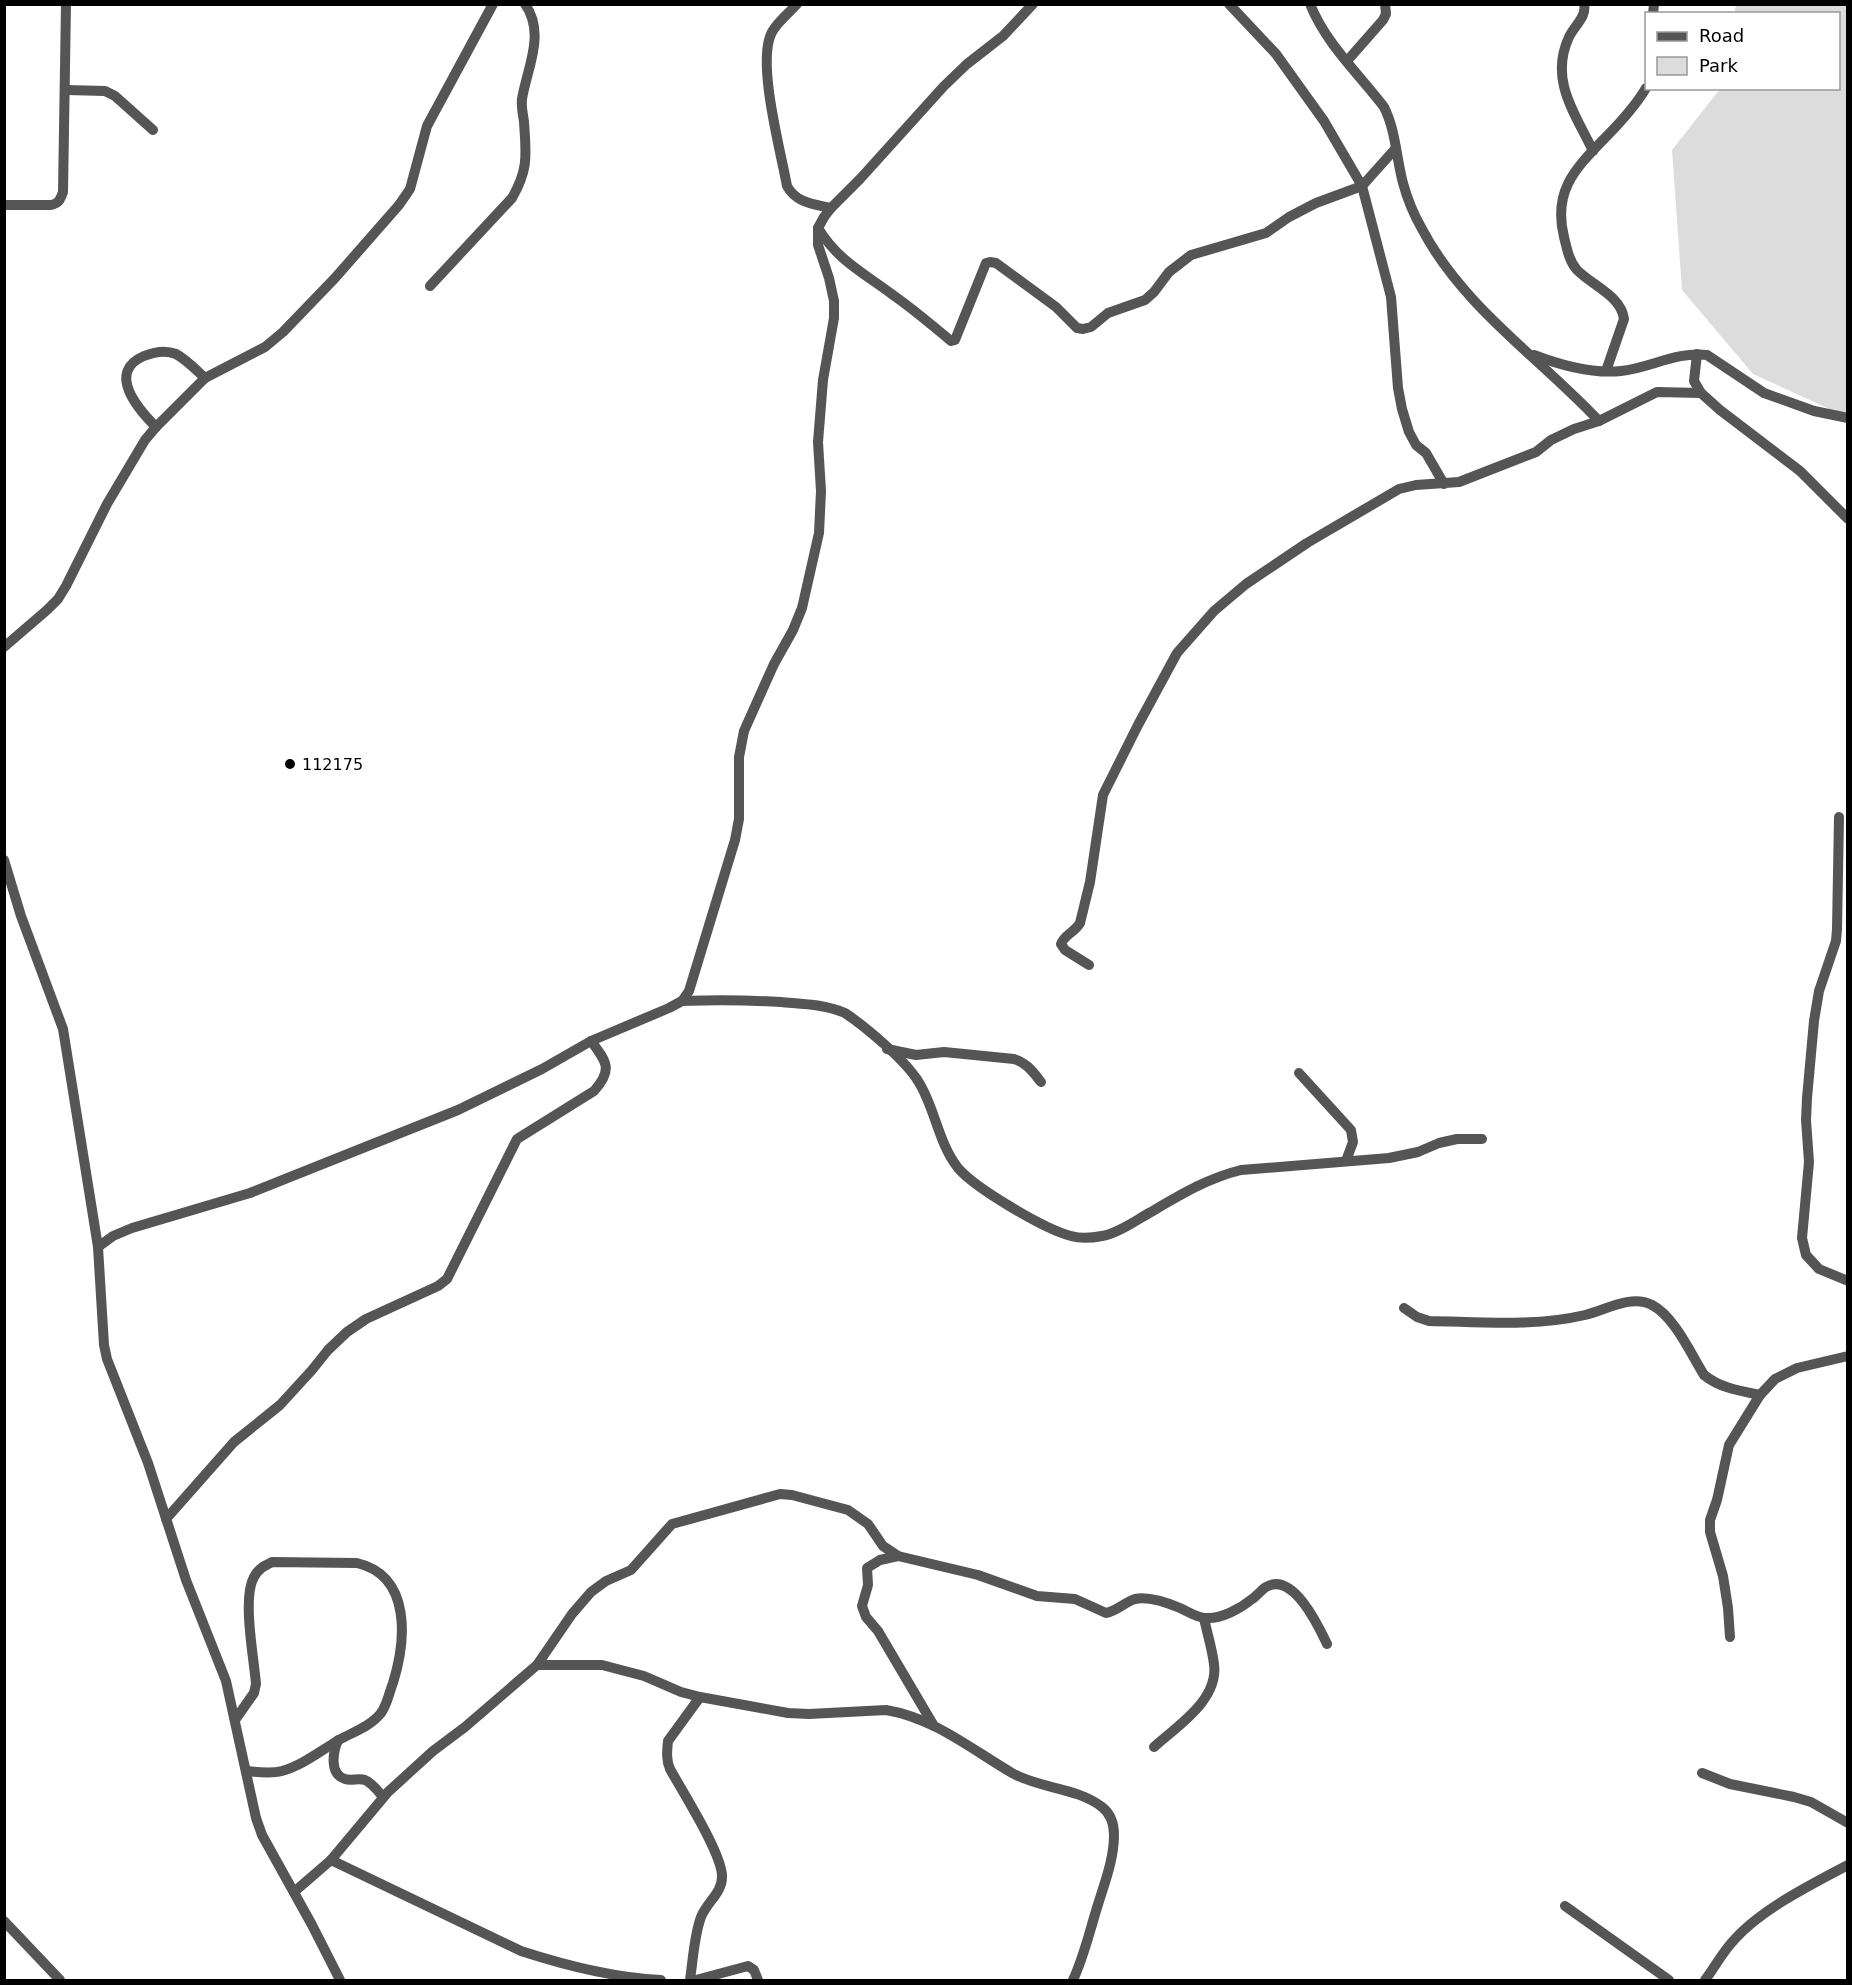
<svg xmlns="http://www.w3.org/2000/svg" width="1852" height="1985" viewBox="0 0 1852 1985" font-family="'DejaVu Sans',sans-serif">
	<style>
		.green { fill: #dcdcdc }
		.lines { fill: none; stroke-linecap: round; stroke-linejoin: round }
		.minor { stroke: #555; stroke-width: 10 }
		.poi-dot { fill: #000; stroke: #fff; stroke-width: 2 }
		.labels { text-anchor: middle; stroke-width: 4.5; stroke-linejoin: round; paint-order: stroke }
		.poi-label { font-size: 16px; fill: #000; stroke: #fff; text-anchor: start }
	</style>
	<rect width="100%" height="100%" fill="#fff"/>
	<path class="green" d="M1736,5H1847V417L1753,374L1682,290L1672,150L1720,89L1838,88V14L1734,13Z"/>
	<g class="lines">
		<g class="minor">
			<path d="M797,4C789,13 778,21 772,32C756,61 781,152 787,186C796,203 814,204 831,208"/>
			<path d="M1229,4L1276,54L1324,121L1362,186L1391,297L1398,388L1402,409L1409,432L1416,445L1426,453L1444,484"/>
			<path d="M1310,4C1326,44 1359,74 1384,107C1396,131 1396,157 1403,183C1407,198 1414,215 1422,229C1463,307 1540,358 1599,421"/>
			<path d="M1584,4C1587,17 1574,26 1569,37C1549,80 1575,113 1593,151"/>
			<path d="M1653,14L1654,4"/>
			<path d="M1347,61L1383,20L1386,14L1385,4"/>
			<path d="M66,90L105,91L115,96L153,130"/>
			<path d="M4,205H51C59,203 60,200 63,192L66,4"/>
			<path d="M818,228C838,261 864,273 893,295C913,309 932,325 951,341L955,340L984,268L986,263L990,262L996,263L1056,307L1077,328L1083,329L1091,327L1108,313L1145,300L1154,292L1169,272L1191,255L1266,233L1289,217L1316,203L1362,186L1396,148"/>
			<path d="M430,286L512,198C529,169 526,154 524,122C523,114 521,106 522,99C527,68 546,34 525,4"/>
			<path d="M1697,354L1694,381L1701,393L1720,410L1800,471L1848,519"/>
			<path d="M1534,355C1560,365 1592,374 1621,371C1650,368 1677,351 1707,355L1764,393L1814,411L1848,418"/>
			<path d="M1606,371L1624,319C1621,296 1593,286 1577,270C1569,261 1567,249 1564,237C1553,192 1574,170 1602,141C1618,125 1635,107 1646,88"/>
			<path d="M156,427C138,409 106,372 144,356C154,352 166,350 176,354C187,360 196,370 205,378"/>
			<path d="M4,647L47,610L58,599L66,586L107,504L145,440L156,427L205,378L265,347L283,332L335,278L399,205L410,189L427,126L493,4"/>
			<path d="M1839,817L1837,929L1836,941L1819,991L1814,1021L1807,1098L1806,1120L1809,1162L1802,1238L1806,1255L1819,1269L1848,1281"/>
			<path d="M4,860L21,916L63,1029L98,1247L104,1345L107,1359L148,1463L186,1580L226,1681L256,1818L262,1835L312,1925L340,1980"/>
			<path d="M1089,965L1065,950L1061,944C1064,935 1075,932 1080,923L1090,882L1103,795L1138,725L1177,653L1214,611L1246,584L1307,543L1399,489L1416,485L1459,482L1536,452L1551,440L1574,429L1599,421L1657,392L1701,393"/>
			<path d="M682,1001C715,1000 747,1000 781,1002C803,1004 824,1004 845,1013C866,1027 905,1060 918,1081C935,1107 938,1143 958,1168C975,1188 1044,1229 1071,1236C1081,1239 1092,1238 1102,1236C1119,1233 1136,1220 1151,1212C1180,1195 1208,1178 1241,1170L1389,1158L1418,1152L1439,1143L1457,1139H1482"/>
			<path d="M887,1049L916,1055L944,1052L1014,1059C1027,1063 1033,1072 1041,1082"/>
			<path d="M1299,1073L1351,1130L1353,1142L1346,1161"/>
			<path d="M98,1247L113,1236L132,1228L250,1193L458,1110L542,1069L591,1041L669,1008L682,1001L689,991L735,840L739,819V757L744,731L774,664L793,630L802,608L819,533L821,491L818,442L823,380L834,318V301L829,278L818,245V228L824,217L831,208L860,179L944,86L967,64L1003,36L1033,4"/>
			<path d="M1404,1308L1417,1317L1429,1321C1481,1322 1534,1327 1585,1315C1606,1310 1631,1294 1652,1305C1674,1316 1691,1354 1704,1375C1720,1388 1740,1391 1760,1395"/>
			<path d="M166,1519L234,1442L280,1405L312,1370L328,1350L347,1332L366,1319L438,1286L447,1279L517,1139L594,1091C613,1070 607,1062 591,1041"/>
			<path d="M898,1556L880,1560L867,1568L868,1585L862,1606L866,1617L878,1631L934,1726"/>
			<path d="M1730,1637L1728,1608L1723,1576L1710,1532V1520L1717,1500L1729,1445L1760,1395L1775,1379L1797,1368L1848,1356"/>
			<path d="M537,1665H602L644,1676L681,1692L700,1697L788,1713L809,1714L886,1710C934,1718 971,1749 1012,1773C1040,1789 1076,1787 1102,1807C1111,1814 1114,1824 1114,1835C1114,1861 1103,1887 1096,1911C1089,1934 1083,1959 1073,1980"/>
			<path d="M235,1720L254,1693L256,1684C254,1658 242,1598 254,1577C258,1569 264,1566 272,1562L357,1563C412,1576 406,1641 393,1683C389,1693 387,1705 381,1713C371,1726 353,1732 339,1740C320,1751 303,1765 282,1771C270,1774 258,1772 246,1771"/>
			<path d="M338,1740C333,1752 329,1774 345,1779C351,1781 359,1778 365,1780C372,1783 378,1791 383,1797"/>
			<path d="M1154,1747C1177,1726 1219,1700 1214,1664C1212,1648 1207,1633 1204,1618"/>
			<path d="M1702,1773L1730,1784L1794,1797L1811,1802L1848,1823"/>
			<path d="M331,1860L521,1951C564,1965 617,1978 661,1980"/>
			<path d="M294,1892L331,1860L388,1792L433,1751L465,1727L537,1665L572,1614L591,1592L606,1581L631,1570L672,1524L780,1494L792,1495L848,1510L868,1524L883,1546L898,1556L978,1575L1037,1596L1075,1599L1106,1613C1117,1611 1125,1602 1135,1599C1149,1596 1168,1603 1180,1608C1189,1612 1197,1618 1206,1618C1221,1619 1240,1609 1252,1599C1257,1596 1261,1590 1266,1587C1293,1571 1319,1627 1327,1644"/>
			<path d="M1565,1906L1669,1980"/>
			<path d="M4,1921L60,1980"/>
			<path d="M690,1980C693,1960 694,1936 701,1917C707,1902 722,1893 722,1877C723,1855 682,1791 670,1769C666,1760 667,1751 668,1741L700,1697"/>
			<path d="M696,1980L748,1966L754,1970L758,1980"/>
			<path d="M1705,1980C1715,1967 1723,1951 1735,1939C1762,1909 1812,1884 1848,1865"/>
		</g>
	</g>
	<circle class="poi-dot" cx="290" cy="764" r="6"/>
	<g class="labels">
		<g class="poi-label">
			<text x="302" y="770">112175</text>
		</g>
	</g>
	<rect width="1852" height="1985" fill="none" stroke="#000000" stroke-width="12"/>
	<rect x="1645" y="12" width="195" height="78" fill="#ffffff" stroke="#999999" stroke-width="1.5"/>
	<rect x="1657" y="32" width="30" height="9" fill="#555555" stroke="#999999" stroke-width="1.5"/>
	<text x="1699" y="42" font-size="18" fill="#000000">Road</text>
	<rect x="1657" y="57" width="30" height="18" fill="#dcdcdc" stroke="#999999" stroke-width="1.5"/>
	<text x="1699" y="72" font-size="18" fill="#000000">Park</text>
</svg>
